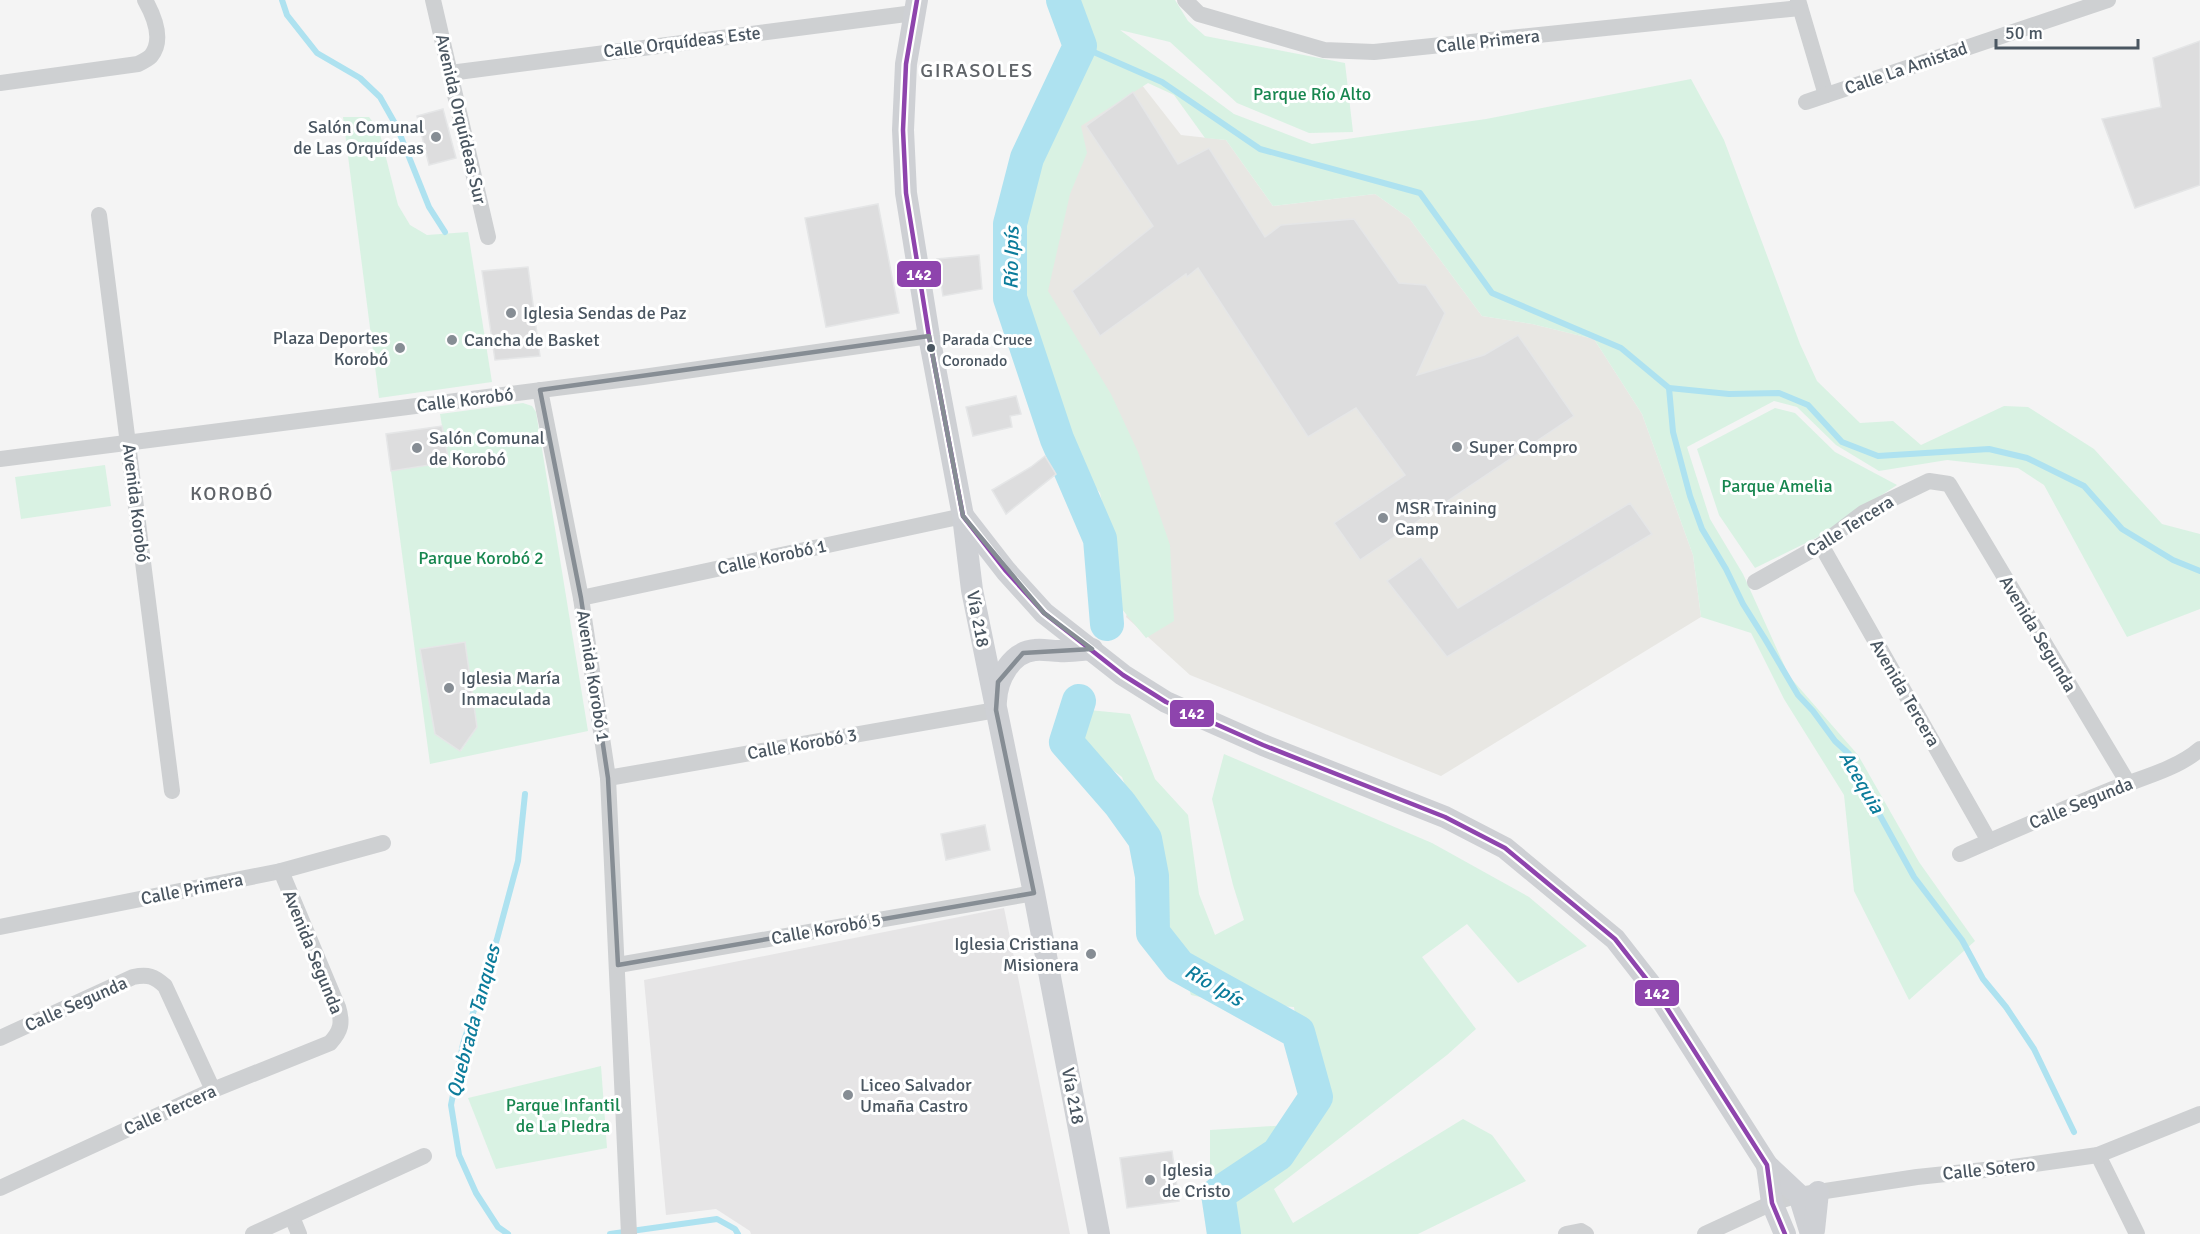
<svg xmlns="http://www.w3.org/2000/svg" width="2200" height="1234" viewBox="0 0 2200 1234" font-family="Signika,sans-serif">
	<style>
		.commercial { fill: #e8e7e3 }
		.education { fill: #e6e5e6 }
		.green { fill: #d9f2e3; fill-rule: evenodd }
		.lines { fill: none; stroke-linecap: round; stroke-linejoin: round }
		.stream { stroke: #aee2f0; stroke-width: 6 }
		.river { stroke: #aee2f0; stroke-width: 34 }
		.building { fill: #ddddde; stroke: #e5e6e7; stroke-width: 1.5 }
		.street { stroke: #ced0d2; stroke-width: 16 }
		.secondary { stroke: #ced0d4; stroke-width: 22 }
		.bus-1-casing { stroke: #fff; stroke-width: 9 }
		.bus-1 { stroke: #8e44ad; stroke-width: 4.5 }
		.marked { fill: none; stroke: #868d94; stroke-width: 4.5; stroke-linejoin: round }
		.poi-dot { fill: #868d94; stroke: #fff; stroke-width: 2 }
		.bus-dot { fill: #4a5661; stroke: #fff; stroke-width: 2 }
		.labels { text-anchor: middle; stroke-width: 6; stroke-linejoin: round; paint-order: stroke }
		.bus-label { font-size: 16px; fill: #4a5661; stroke: #fff; text-anchor: start }
		.street-label { font-size: 18px; fill: #4a5661; stroke: #fff }
		.park-label { font-size: 18px; fill: #17864f; stroke: #fff }
		.poi-label { font-size: 18px; fill: #4a5661; stroke: #fff; text-anchor: start }
		.neighbourhood-label { font-size: 20px; letter-spacing: 1.5px; fill: #5f6368; stroke: #fff }
		.water-label { font-size: 20px; font-style: italic; fill: #0c7c9b; stroke: #fff }
		.line-badge { stroke: #fff; stroke-width: 2 }
		.badge-label { font-size: 16px; text-anchor: middle; font-weight: bold; fill: #fff }
	</style>
	<rect width="100%" height="100%" fill="#f4f4f4"/>
	<path class="commercial" d="M1138,80L1181,135L1226,140L1273,206L1375,194L1409,218L1482,316L1532,324L1594,339L1642,414L1693,555L1701,617L1441,776L1190,675L1126,617L1145,549L1041,313L1051,165L1092,102Z"/>
	<path class="education" d="M1004,908L1070,1234H751L750,1231L716,1209L666,1215L644,980Z"/>
	<g class="green">
		<path d="M1053,0H1175L1188,21L1205,36L1345,63L1353,132L1309,133L1237,103L1170,42L1120,30L1234,114L1312,144L1486,119L1691,79L1724,140L1800,344L1817,381L1860,423L1893,421L1921,445L2004,406L2028,407L2094,449L2162,524L2200,534V609L2127,637L2044,485L2018,468L1947,460L1879,471L1836,445L1797,407L1774,401L1687,447L1710,519L1743,574L1789,676L1858,755L1919,862L1975,941L1909,1000L1854,891L1844,795L1784,699L1751,633L1701,617L1693,555L1642,414L1594,339L1532,324L1482,316L1409,218L1375,194L1273,206L1226,140L1205,138L1174,95L1148,83L1081,126L1087,153L1070,194L1048,291L1111,394L1138,452L1170,545L1174,621L1146,638L1116,602L1114,558L1100,493L1057,439L1010,298V224L1027,158L1060,104L1070,40Z"/>
		<path d="M343,117H369L379,130L398,205L410,225L427,235L468,232L492,382L379,398Z"/>
		<path d="M523,403L532,406L536,412L588,731L430,764L391,471L448,462L440,414ZM465,642L477,727L461,751L435,734L420,649Z"/>
		<path d="M1775,408L1795,413L1835,452L1897,485L1818,537L1755,568L1719,515L1697,449Z"/>
		<path d="M105,465L111,506L21,519L15,477Z"/>
		<path d="M1089,710L1130,714L1155,779L1188,815L1199,894L1215,935L1244,920L1233,885L1212,799L1224,754L1432,843L1529,897L1587,946L1518,983L1467,924L1422,957L1476,1029L1447,1055L1274,1189L1293,1223L1463,1119L1492,1135L1526,1181L1418,1234H1235L1216,1209L1210,1178V1130L1289,1125L1304,1078L1294,1007L1229,1003L1191,995L1152,876L1145,839L1122,777L1077,743Z"/>
		<path d="M601,1066L607,1148L496,1169L468,1098Z"/>
	</g>
	<g class="lines">
		<g class="stream">
			<path d="M282,0L287,15L317,53L360,78L380,97L397,127L429,207L445,232"/>
			<path d="M1080,46L1162,82L1260,149L1420,193L1492,293L1621,348L1669,388L1729,394L1779,393L1808,405L1842,442L1878,456L1989,449L2027,458L2084,486L2122,529L2173,560L2200,571"/>
			<path d="M1669,388L1673,432L1690,496L1702,529L1726,569L1743,604L1765,639L1798,695L1813,711L1835,741L1849,754L1867,792L1914,877L1962,940L1983,979L2006,1007L2034,1049L2074,1132"/>
			<path d="M508,1234L498,1227L476,1193L459,1155L451,1105L463,1044L497,939L518,861L525,794"/>
			<path d="M610,1234L717,1219L735,1229L738,1234"/>
		</g>
		<g class="river">
			<path d="M1063,0L1080,46L1027,158L1010,224V298L1057,439L1100,539L1107,624"/>
			<path d="M1079,701L1066,742L1120,804L1145,839L1152,876L1153,933L1179,966L1298,1032L1316,1097L1278,1154L1218,1194L1224,1234"/>
		</g>
	</g>
	<g class="building">
		<path d="M2200,41V185L2135,208L2102,119L2161,107L2153,58Z"/>
		<path d="M1133,92L1178,164L1209,148L1265,237L1281,225L1354,219L1399,283L1426,285L1445,313L1417,375L1484,355L1518,335L1574,416L1360,560L1334,523L1405,475L1356,408L1308,437L1198,268L1187,277L1186,274L1100,336L1072,291L1153,226L1086,126Z"/>
		<path d="M443,109L456,158L429,165L417,116Z"/>
		<path d="M878,204L899,313L826,327L805,218Z"/>
		<path d="M979,255L982,289L943,296L937,259Z"/>
		<path d="M528,267L540,356L495,360L482,271Z"/>
		<path d="M1016,396L1021,414L1010,416L1012,427L973,436L966,407Z"/>
		<path d="M442,426L449,462L391,471L386,434Z"/>
		<path d="M1045,456L1056,474L1006,514L992,490L1031,467Z"/>
		<path d="M1630,503L1652,534L1447,657L1387,581L1421,557L1458,608Z"/>
		<path d="M465,642L477,727L460,751L435,734L420,649Z"/>
		<path d="M985,825L990,850L946,860L941,834Z"/>
		<path d="M1172,1151L1179,1201L1127,1208L1120,1158Z"/>
	</g>
	<g class="lines">
		<g class="street">
			<path d="M433,0L488,237"/>
			<path d="M1185,0L1199,14L1324,50L1374,52L1800,8"/>
			<path d="M1798,0L1826,95"/>
			<path d="M450,73L914,13"/>
			<path d="M0,83L138,64C142,62 148,59 151,56C164,40 154,16 145,0"/>
			<path d="M1806,102L2108,0"/>
			<path d="M99,215L172,791"/>
			<path d="M540,390L581,598L608,778L629,1234"/>
			<path d="M0,459L643,377L929,336"/>
			<path d="M1821,545L1989,841"/>
			<path d="M1755,582L1821,545L1863,513L1929,481L1949,484L2128,783"/>
			<path d="M581,598L963,516"/>
			<path d="M608,778L996,710"/>
			<path d="M1960,854C2010,832 2061,810 2113,789C2141,778 2177,769 2200,749"/>
			<path d="M0,927L281,871L383,843"/>
			<path d="M618,965L1034,893"/>
			<path d="M0,1038L133,977C148,974 154,976 165,986L213,1090"/>
			<path d="M2098,1155L2137,1234"/>
			<path d="M0,1188L213,1090L330,1043C341,1031 343,1023 338,1007L281,871"/>
			<path d="M292,1217L299,1234"/>
			<path d="M253,1234L424,1156"/>
			<path d="M1566,1234L1581,1231L1586,1234"/>
			<path d="M1705,1234L1772,1203L1799,1195L1917,1177L2013,1167L2098,1155L2200,1114"/>
		</g>
		<g class="secondary">
			<path d="M917,0L906,64L903,130L906,193L929,336L963,516L972,590L1034,893L1099,1234"/>
			<path d="M964,517L1006,571L1044,613L1123,675L1166,702L1263,745L1445,817L1505,848L1615,939L1658,994L1767,1165L1799,1195L1811,1234"/>
			<path d="M996,701C997,679 1011,652 1035,650C1043,649 1051,651 1059,651C1070,652 1081,650 1092,649"/>
			<path d="M1767,1165L1772,1203L1785,1234"/>
			<path d="M1814,1230L1818,1192"/>
		</g>
		<defs>
			<path id="bus-1" d="M917,0L906,64L903,130L906,193L929,336L963,516L1006,571L1044,613L1123,675L1166,702L1263,745L1445,817L1505,848L1615,939L1658,994L1767,1165L1772,1203L1785,1234"/>
		</defs>
		<use href="#bus-1" class="bus-1-casing"/>
		<use href="#bus-1" class="bus-1"/>
	</g>
	<path class="marked" d="M929,336L963,516L1044,613L1092,649L1023,653L998,682L996,710L1034,893L618,965L608,778L581,598L540,390Z"/>
	<g class="poi-dot">
		<circle cx="436" cy="137" r="6"/>
		<circle cx="511" cy="313" r="6"/>
		<circle cx="452" cy="340" r="6"/>
		<circle cx="400" cy="348" r="6"/>
		<circle cx="1457" cy="447" r="6"/>
		<circle cx="417" cy="448" r="6"/>
		<circle cx="1383" cy="518" r="6"/>
		<circle cx="449" cy="688" r="6"/>
		<circle cx="1091" cy="954" r="6"/>
		<circle cx="848" cy="1095" r="6"/>
		<circle cx="1150" cy="1180" r="6"/>
	</g>
	<circle class="bus-dot" cx="931" cy="348" r="5"/>
	<g class="labels">
		<g class="bus-label">
			<text x="942" y="345">Parada Cruce<tspan x="942" dy="21">Coronado</tspan></text>
		</g>
		<g class="street-label">
			<text transform="translate(1488 41) rotate(-6)" y="6">Calle Primera</text>
			<text transform="translate(682 42) rotate(-7)" y="6">Calle Orquídeas Este</text>
			<text transform="translate(1906 68) rotate(-19)" y="6">Calle La Amistad</text>
			<text transform="translate(461 119) rotate(77)" y="6">Avenida Orquídeas Sur</text>
			<text transform="translate(465 400) rotate(-7)" y="6">Calle Korobó</text>
			<text transform="translate(136 503) rotate(83)" y="6">Avenida Korobó</text>
			<text transform="translate(1850 526) rotate(-32)" y="6">Calle Tercera</text>
			<text transform="translate(772 557) rotate(-12)" y="6">Calle Korobó 1</text>
			<text transform="translate(978 619) rotate(79)" y="6">Vía 218</text>
			<text transform="translate(2038 634) rotate(59)" y="6">Avenida Segunda</text>
			<text transform="translate(593 676) rotate(81)" y="6">Avenida Korobó 1</text>
			<text transform="translate(1905 693) rotate(60)" y="6">Avenida Tercera</text>
			<text transform="translate(802 744) rotate(-10)" y="6">Calle Korobó 3</text>
			<text transform="translate(2081 803) rotate(-22)" y="6">Calle Segunda</text>
			<text transform="translate(192 889) rotate(-11)" y="6">Calle Primera</text>
			<text transform="translate(826 929) rotate(-10)" y="6">Calle Korobó 5</text>
			<text transform="translate(313 952) rotate(68)" y="6">Avenida Segunda</text>
			<text transform="translate(76 1004) rotate(-24)" y="6">Calle Segunda</text>
			<text transform="translate(1073 1096) rotate(79)" y="6">Vía 218</text>
			<text transform="translate(170 1110) rotate(-24)" y="6">Calle Tercera</text>
			<text transform="translate(1989 1169) rotate(-6)" y="6">Calle Sotero</text>
		</g>
		<g class="park-label">
			<text x="1312" y="100">Parque Río Alto</text>
			<text x="1777" y="492">Parque Amelia</text>
			<text x="481" y="564">Parque Korobó 2</text>
			<text x="563" y="1111">Parque Infantil<tspan x="563" dy="21">de La PIedra</tspan></text>
		</g>
		<g class="poi-label">
			<text x="424" y="133" text-anchor="end">Salón Comunal<tspan x="424" dy="21">de Las Orquídeas</tspan></text>
			<text x="523" y="319">Iglesia Sendas de Paz</text>
			<text x="388" y="344" text-anchor="end">Plaza Deportes<tspan x="388" dy="21">Korobó</tspan></text>
			<text x="464" y="346">Cancha de Basket</text>
			<text x="429" y="444">Salón Comunal<tspan x="429" dy="21">de Korobó</tspan></text>
			<text x="1469" y="453">Super Compro</text>
			<text x="1395" y="514">MSR Training<tspan x="1395" dy="21">Camp</tspan></text>
			<text x="461" y="684">Iglesia María<tspan x="461" dy="21">Inmaculada</tspan></text>
			<text x="1079" y="950" text-anchor="end">Iglesia Cristiana<tspan x="1079" dy="21">Misionera</tspan></text>
			<text x="860" y="1091">Liceo Salvador<tspan x="860" dy="21">Umaña Castro</tspan></text>
			<text x="1162" y="1176">Iglesia<tspan x="1162" dy="21">de Cristo</tspan></text>
		</g>
		<g class="neighbourhood-label">
			<text x="977" y="77">GIRASOLES</text>
			<text x="232" y="500">KOROBÓ</text>
		</g>
		<g class="water-label">
			<text transform="translate(1011 258) rotate(-89)" y="7">Río Ipís</text>
			<text transform="translate(1862 782) rotate(60)" y="7">Acequia</text>
			<text transform="translate(1214 985) rotate(30)" y="7">Río Ipís</text>
			<text transform="translate(473 1021) rotate(-75)" y="7">Quebrada Tanques</text>
		</g>
	</g>
	<g class="line-badge">
		<rect x="896" y="260" width="46" height="28" rx="6" fill="#8e44ad"/>
		<rect x="1169" y="699" width="46" height="29" rx="6" fill="#8e44ad"/>
		<rect x="1634" y="979" width="46" height="28" rx="6" fill="#8e44ad"/>
	</g>
	<g class="badge-label">
		<text x="919" y="280">142</text>
		<text x="1192" y="719">142</text>
		<text x="1657" y="999">142</text>
	</g>
	<path d="M1996 39v9h142v-9" fill="none" stroke="#4a5661" stroke-width="3"/>
	<text x="2005" y="39" font-size="18" fill="#4a5661" stroke="#ffffff" stroke-width="4.5" paint-order="stroke">50 m</text>
</svg>
